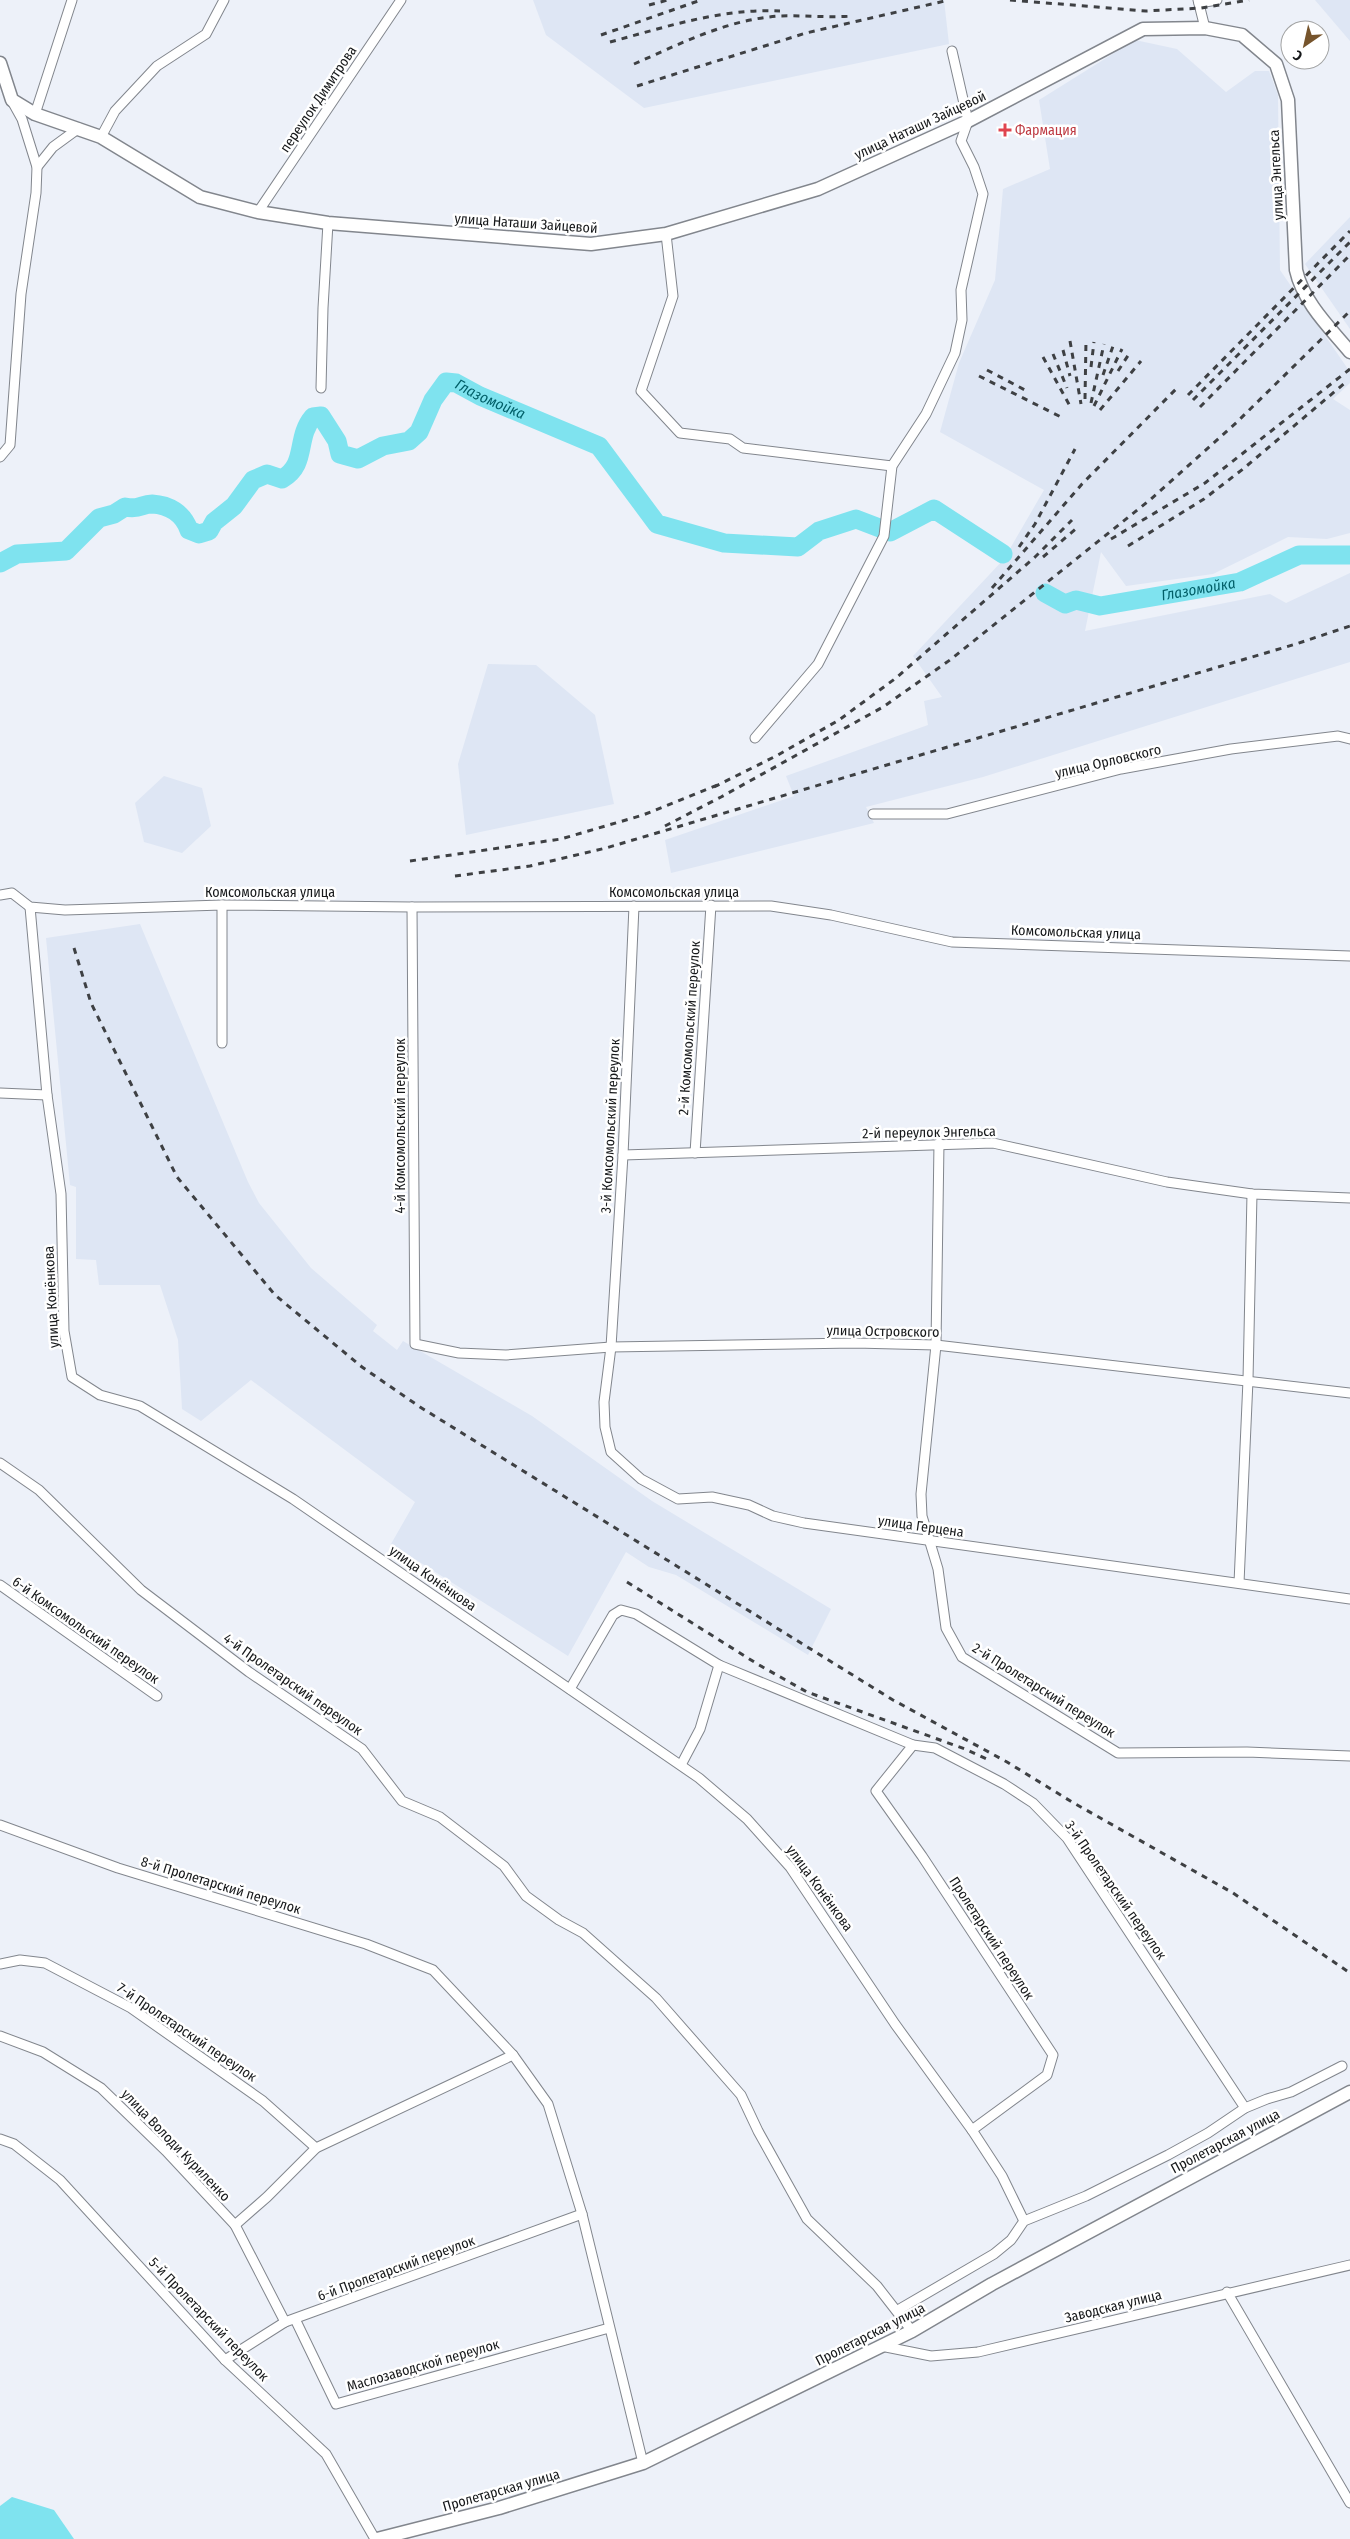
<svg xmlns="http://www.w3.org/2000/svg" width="1350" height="2539" viewBox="0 0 1350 2539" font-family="'Fira Sans Condensed',sans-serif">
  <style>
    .built { fill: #dee6f4 }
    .water { fill: #7fe3ef }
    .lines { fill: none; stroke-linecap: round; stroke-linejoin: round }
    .river { stroke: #7fe3ef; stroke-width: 19 }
    .street-casing { stroke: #82868d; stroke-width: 11 }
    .secondary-casing { stroke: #82868d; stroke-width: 15 }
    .street { stroke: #fff; stroke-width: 9 }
    .secondary { stroke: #fff; stroke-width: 12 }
    .rail { stroke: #3e4043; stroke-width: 3; stroke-dasharray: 6 6; stroke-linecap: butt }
    .health-dot { fill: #e0444e; stroke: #fff; stroke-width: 2 }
    .labels { text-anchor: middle; stroke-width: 5; stroke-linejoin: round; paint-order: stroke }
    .street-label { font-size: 14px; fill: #16181a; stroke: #fff }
    .health-label { font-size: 14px; fill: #be3a42; stroke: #fff; text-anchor: start }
    .water-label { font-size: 15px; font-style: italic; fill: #015f68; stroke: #fff }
  </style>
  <rect width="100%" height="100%" fill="#edf1f9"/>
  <!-- built -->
  <g class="built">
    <path d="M 533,0 L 944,0 L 949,44 L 644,108 L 546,35 Z"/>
    <path d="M 1315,0 L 1350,0 L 1350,41 Z"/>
    <path d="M 1135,40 L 1177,49 L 1226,92 L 1255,71 L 1269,71 L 1278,95 L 1280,270 L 1350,372 L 1350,383 L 1333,399 L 1350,410 L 1350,533 L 1327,539 L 1288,537 L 1213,574 L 1126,586 L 1101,552 L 1085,631 L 1270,594 L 1286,603 L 1350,573 L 1350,662 L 983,777 L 866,807 L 874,823 L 671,873 L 665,840 L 794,796 L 786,776 L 928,725 L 924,701 L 942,697 L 913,656 L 1004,559 L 1044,490 L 940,432 L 959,363 L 995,280 L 1003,189 L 1050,169 L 1039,100 Z"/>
    <path d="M 1350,217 L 1350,329 L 1305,264 Z"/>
    <path d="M 488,664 L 536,665 L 595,715 L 614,804 L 466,835 L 458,764 Z"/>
    <path d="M 164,776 L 202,788 L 211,826 L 182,853 L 144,842 L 135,803 Z"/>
    <path d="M 140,924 L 248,1182 L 259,1203 L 311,1268 L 377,1325 L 373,1331 L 397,1350 L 403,1341 L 532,1416 L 652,1501 L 831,1609 L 808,1655 L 676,1575 L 649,1567 L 626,1552 L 568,1656 L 391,1544 L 415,1502 L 251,1380 L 201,1421 L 182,1409 L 178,1340 L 160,1285 L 99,1285 L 96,1260 L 76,1259 L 76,1187 L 70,1185 L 46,938 Z"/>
  </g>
  <!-- water -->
  <path class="water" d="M 12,2497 L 54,2510 L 74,2539 L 0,2539 L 0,2506 Z"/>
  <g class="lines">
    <!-- river -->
    <g class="river">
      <path id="s1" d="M 0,563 L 17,554 L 66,551 L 99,518 L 114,514 L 125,507 C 141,510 141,504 152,504 C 169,505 183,513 189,530 L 199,534 L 209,531 L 214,522 L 234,506 L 253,480 L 267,474 L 282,479 C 308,464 295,438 313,417 L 321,416 L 337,441 L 340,454 L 358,459 L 383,446 L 409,441 L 419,432 L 433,400 L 446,382 L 456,383 L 480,396 L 599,446 L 657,524 L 724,543 L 798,547 L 819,531 L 856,519 L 890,532 L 934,509 L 1003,554"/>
      <path id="s2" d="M 1045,593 L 1065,604 L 1076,600 L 1100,606 L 1240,582 L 1299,555 L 1350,555"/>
    </g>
    <defs>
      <g id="street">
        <path d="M 1198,0 L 1205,28"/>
        <path d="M 1199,3 L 1217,0"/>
        <path d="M 35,114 L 72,0"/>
        <path d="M 101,137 L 115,111 L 157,66 L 206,34 L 224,0"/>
        <path d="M 37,167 L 53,147 L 79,128"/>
        <path d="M 258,212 L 401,0"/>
        <path d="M 666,234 L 673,296 L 641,391 L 680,433 L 730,439 L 743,448 L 892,466"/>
        <path d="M 321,388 L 323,308 L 328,223"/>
        <path d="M 0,457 L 10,445 L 21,294 L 36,193 L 37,167 L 22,119 L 12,101"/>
        <path d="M 755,738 L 818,664 L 884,536 L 892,466 L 926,414 L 955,353 L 962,320 L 961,290 L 983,194 L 974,167 L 961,141 L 968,121 L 952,51"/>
        <path d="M 873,814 L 947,814 L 1121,769 L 1231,749 L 1338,736 L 1350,739"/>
        <path d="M 0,895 L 12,893 L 30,907 L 65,910 L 222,905 L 412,907 L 771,906 L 831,915 L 952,942 L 1350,956"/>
        <path d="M 634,906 L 623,1155 L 611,1347 L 604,1402 L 605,1427 L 611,1452 L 641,1479 L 678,1499 L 712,1497 L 749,1505 L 773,1516 L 804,1523 L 1350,1599"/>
        <path d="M 30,907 L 47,1095 L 61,1194 L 64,1331 L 72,1377 L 100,1395 L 140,1406 L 293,1499 L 699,1778 L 747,1819 L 790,1867 L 895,2024 L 972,2130 L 1002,2176 L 1024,2221"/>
        <path d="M 412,907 L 415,1344 L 459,1353 L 506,1355 L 611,1347 L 855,1343 L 936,1345 L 1350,1393"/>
        <path d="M 222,1043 L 222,905"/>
        <path d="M 0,1093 L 47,1095"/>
        <path d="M 939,1143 L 936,1345 L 921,1494 L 922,1516 L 938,1569 L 946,1628 L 962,1657 L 1118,1753 L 1247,1752 L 1350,1756"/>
        <path d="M 695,1153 L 711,905"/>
        <path d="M 623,1155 L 993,1143 L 1167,1182 L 1252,1194 L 1350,1198"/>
        <path d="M 0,1463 L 39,1490 L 141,1590 L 249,1672 L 362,1749 L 402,1801 L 440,1817 L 504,1866 L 526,1896 L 559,1920 L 583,1933 L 656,1998 L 741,2095 L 758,2131 L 807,2219 L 877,2286 L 912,2331"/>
        <path d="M 1239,1583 L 1248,1380 L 1252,1194"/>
        <path d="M 0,1585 L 157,1696"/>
        <path d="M 719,1665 L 913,1745 L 935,1748 L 1004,1784 L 1033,1803 L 1067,1838 L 1245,2108"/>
        <path d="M 570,1689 L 613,1615 L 621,1610 L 636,1614 L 719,1665 L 700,1729 L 681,1765"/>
        <path d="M 913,1745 L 876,1791 L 922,1856 L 1053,2055 L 1047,2075 L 972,2130"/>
        <path d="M 0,1825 L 118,1868 L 366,1944 L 433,1970 L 513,2055 L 548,2104 L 582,2214 L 643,2463"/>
        <path d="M 0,1964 L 20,1960 L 45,1963 L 131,2008 L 263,2101 L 316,2148"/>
        <path d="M 0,2036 L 43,2052 L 101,2088 L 166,2151 L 235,2225 L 285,2322"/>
        <path d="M 0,2139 L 14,2144 L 60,2180 L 225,2360 L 326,2454 L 375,2539"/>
        <path d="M 235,2225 L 267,2197 L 316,2148 L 513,2055"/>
        <path d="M 1227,2292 L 1350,2503"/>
        <path d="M 898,2310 L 994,2254 L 1011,2240 L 1024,2221 L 1086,2196 L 1168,2155 L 1208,2133 L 1245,2108 L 1267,2099 L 1291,2092 L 1342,2066"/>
        <path d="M 295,2319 L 336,2404 L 609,2328"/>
        <path d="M 881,2346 L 931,2356 L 978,2352 L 1350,2265"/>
        <path d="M 225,2360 L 285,2322 L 582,2214"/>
      </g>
      <g id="secondary">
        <path d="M 0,63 L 12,100 L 35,114 L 101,137 L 200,197 L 258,212 L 328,223 L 591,244 L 666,234 L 818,189 L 968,121 L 1143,29 L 1205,28 L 1242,35 L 1276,64 L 1288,100 L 1296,270 C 1303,302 1330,328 1350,352"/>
        <path d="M 377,2539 L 499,2508 L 643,2463 L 912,2331 L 992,2284 L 1350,2092"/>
      </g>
    </defs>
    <!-- street casing -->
    <use href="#street" class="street-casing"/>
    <!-- secondary casing -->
    <use href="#secondary" class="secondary-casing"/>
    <!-- street -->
    <use href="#street" class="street"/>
    <!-- secondary -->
    <use href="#secondary" class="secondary"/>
    <!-- rail -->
    <g class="rail">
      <path d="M 1010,0 L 1146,11 L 1201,8 L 1249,0"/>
      <path d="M 649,5 L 668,0"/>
      <path d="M 601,35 L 701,0"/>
      <path d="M 610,42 C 666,27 722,8 780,11"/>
      <path d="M 634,64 C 680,44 728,19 780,16 C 804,15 829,18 853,16"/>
      <path d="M 637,86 L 806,33 L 949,0"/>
      <path d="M 1070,341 L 1081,404"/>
      <path d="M 1063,350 L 1070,376"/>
      <path d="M 1053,354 L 1067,388"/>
      <path d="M 1043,357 L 1071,408"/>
      <path d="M 1091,367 L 1094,342"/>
      <path d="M 987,370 L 1025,390"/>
      <path d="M 1118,371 L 1129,354"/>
      <path d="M 1103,375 L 1113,346"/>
      <path d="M 979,376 L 1063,418"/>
      <path d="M 1188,395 L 1350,231"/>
      <path d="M 1085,399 L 1086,340"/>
      <path d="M 1193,400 L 1350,242"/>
      <path d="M 1091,403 L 1104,344"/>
      <path d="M 1094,406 L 1122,349"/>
      <path d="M 1200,407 L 1350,255"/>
      <path d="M 1100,410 L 1141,361"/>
      <path d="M 1111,539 L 1205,483 L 1350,369"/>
      <path d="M 1128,546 L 1204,499 L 1243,469 L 1346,382"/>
      <path d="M 1019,547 L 1035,524 L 1075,449"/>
      <path d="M 1043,557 L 1078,527"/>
      <path d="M 992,588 L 1082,484 L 1179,386"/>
      <path d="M 714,787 L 778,755 L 839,720 L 896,678 L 1035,557 L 1072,520"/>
      <path d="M 665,826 L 721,797 L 883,707 L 950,660 L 1151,499 L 1237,422 L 1350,311"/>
      <path d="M 410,861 L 561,839 L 643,815 L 720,784"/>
      <path d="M 455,876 L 530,866 L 606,848 L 1296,644 L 1350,626"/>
      <path d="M 74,948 L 91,1003 L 177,1177 L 275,1295 L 362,1367 L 420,1407 L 893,1700 L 1007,1762 L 1072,1802 L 1233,1893 L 1350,1973"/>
      <path d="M 627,1582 L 759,1665 L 807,1692 L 965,1749 L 991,1761"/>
    </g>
  </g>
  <!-- markers -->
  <path class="health-dot" d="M1002.5 122.5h5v5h5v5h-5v5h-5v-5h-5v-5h5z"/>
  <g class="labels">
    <!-- street labels -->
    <g class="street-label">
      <text transform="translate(318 99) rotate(-56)" y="5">переулок Димитрова</text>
      <text transform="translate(920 125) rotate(-25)" y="5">улица Наташи Зайцевой</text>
      <text transform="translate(1276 175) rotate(-93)" y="5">улица Энгельса</text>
      <text transform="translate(526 223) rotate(4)" y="5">улица Наташи Зайцевой</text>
      <text transform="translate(1108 761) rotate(-13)" y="5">улица Орловского</text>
      <text x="270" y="897">Комсомольская улица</text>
      <text x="674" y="897">Комсомольская улица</text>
      <text transform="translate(1076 932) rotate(2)" y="5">Комсомольская улица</text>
      <text transform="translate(689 1028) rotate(-86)" y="5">2-й Комсомольский переулок</text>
      <text transform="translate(400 1126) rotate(-90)" y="5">4-й Комсомольский переулок</text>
      <text transform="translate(610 1126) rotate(-87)" y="5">3-й Комсомольский переулок</text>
      <text transform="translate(929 1132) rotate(-1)" y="5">2-й переулок Энгельса</text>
      <text transform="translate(51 1297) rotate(-93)" y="5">улица Конёнкова</text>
      <text transform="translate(883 1331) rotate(1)" y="5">улица Островского</text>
      <text transform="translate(921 1526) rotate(8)" y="5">улица Герцена</text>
      <text transform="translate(433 1578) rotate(35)" y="5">улица Конёнкова</text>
      <text transform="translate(86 1630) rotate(35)" y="5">6-й Комсомольский переулок</text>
      <text transform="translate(293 1684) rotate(35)" y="5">4-й Пролетарский переулок</text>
      <text transform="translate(1044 1690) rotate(32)" y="5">2-й Пролетарский переулок</text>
      <text transform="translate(221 1885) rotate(17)" y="5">8-й Пролетарский переулок</text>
      <text transform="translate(820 1888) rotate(54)" y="5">улица Конёнкова</text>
      <text transform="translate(1116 1890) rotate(55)" y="5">3-й Пролетарский переулок</text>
      <text transform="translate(992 1938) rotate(57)" y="5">Пролетарский переулок</text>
      <text transform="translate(187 2032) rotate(34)" y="5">7-й Пролетарский переулок</text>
      <text transform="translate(1225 2141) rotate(-28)" y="5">Пролетарская улица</text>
      <text transform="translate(176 2145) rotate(46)" y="5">улица Володи Куриленко</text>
      <text transform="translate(396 2268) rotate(-20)" y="5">6-й Пролетарский переулок</text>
      <text transform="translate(1113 2306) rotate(-14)" y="5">Заводская улица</text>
      <text transform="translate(209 2319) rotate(46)" y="5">5-й Пролетарский переулок</text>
      <text transform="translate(870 2334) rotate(-27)" y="5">Пролетарская улица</text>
      <text transform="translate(423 2365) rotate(-16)" y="5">Маслозаводской переулок</text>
      <text transform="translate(501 2490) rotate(-16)" y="5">Пролетарская улица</text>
    </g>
    <!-- health labels -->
    <g class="health-label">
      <text x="1015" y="135">Фармация</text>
    </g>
    <!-- water labels -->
    <g class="water-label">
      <text dy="5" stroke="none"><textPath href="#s1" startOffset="654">Глазомойка</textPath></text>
      <text dy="5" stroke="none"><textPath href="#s2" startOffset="159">Глазомойка</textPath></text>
    </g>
  </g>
  <!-- north arrow -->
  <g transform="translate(1305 45) rotate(214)"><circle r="24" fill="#ffffff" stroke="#a2a3a3"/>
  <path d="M0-4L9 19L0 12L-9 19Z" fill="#76542c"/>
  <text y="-8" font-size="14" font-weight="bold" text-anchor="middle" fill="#16181a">С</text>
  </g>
</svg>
